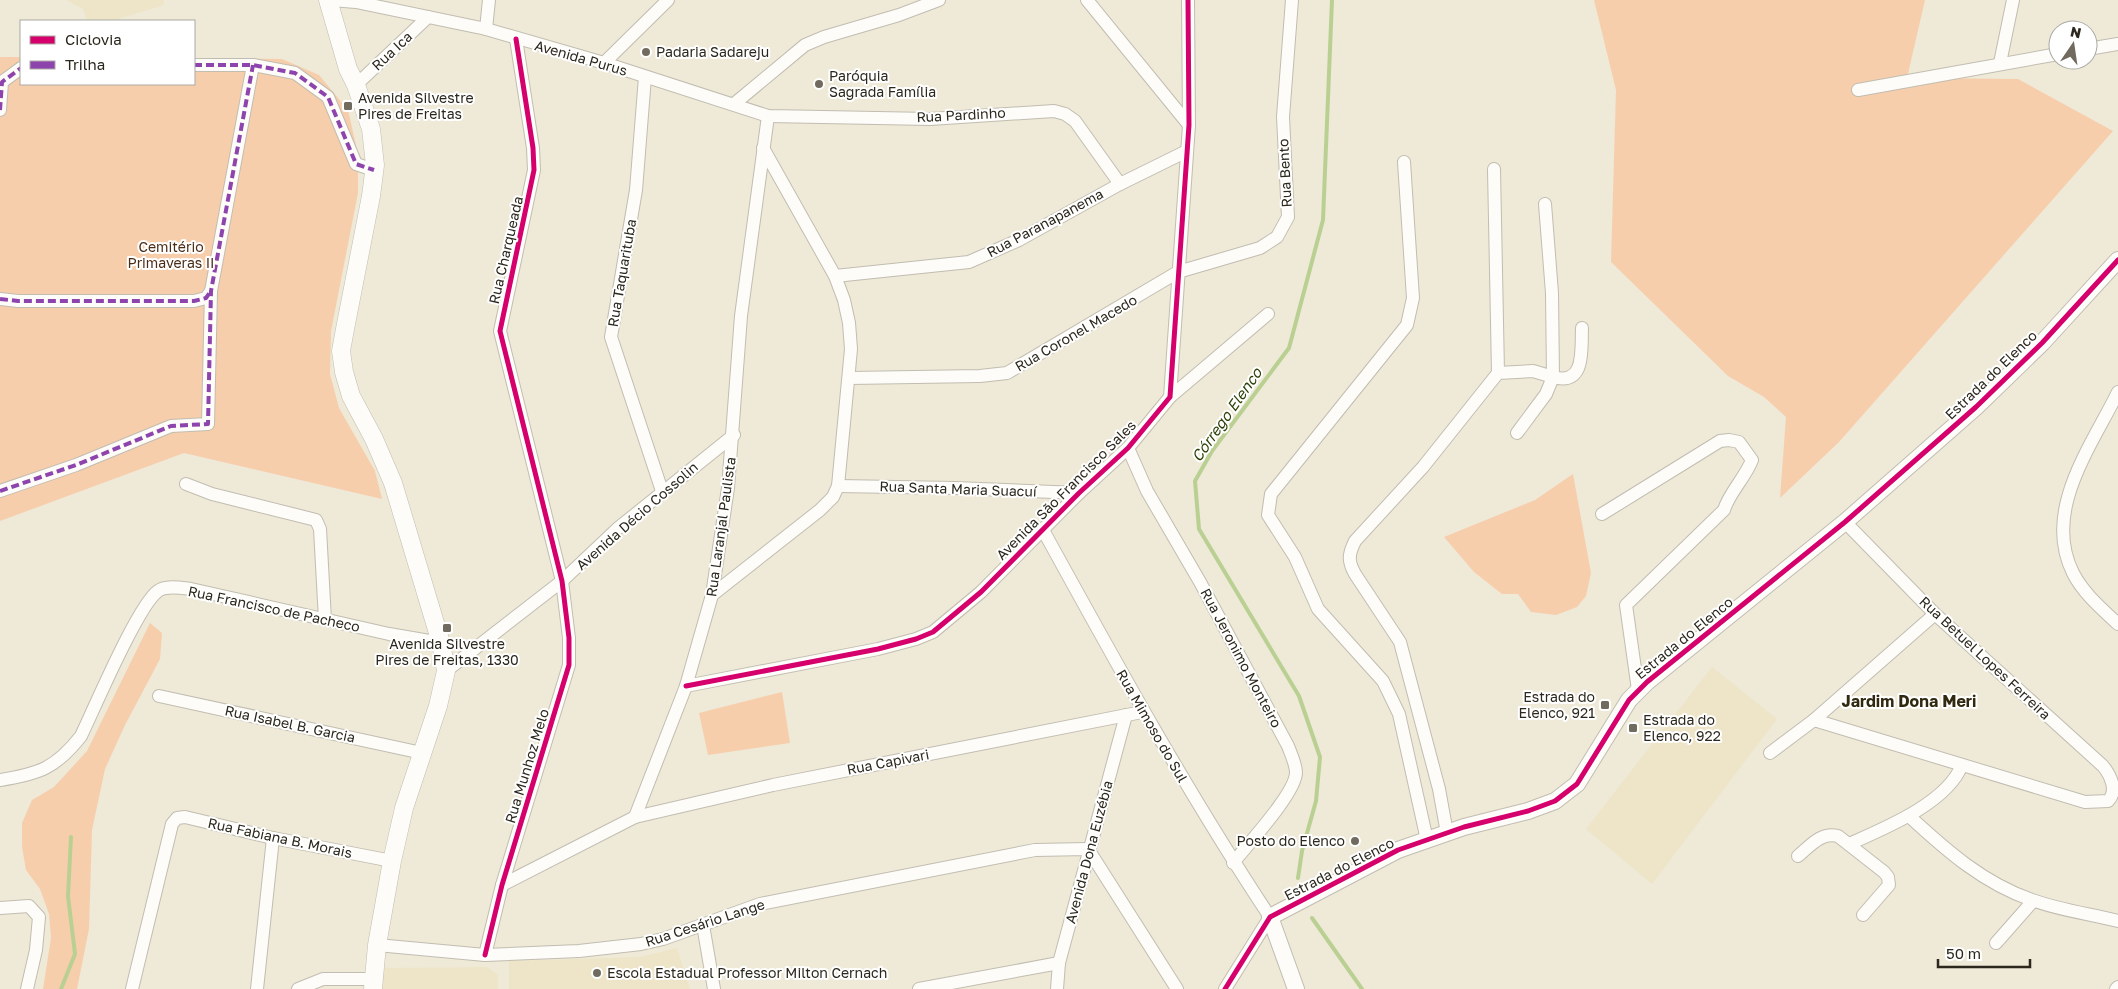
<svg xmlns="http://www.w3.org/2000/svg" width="2118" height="989" viewBox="0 0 2118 989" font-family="'Golos Text',sans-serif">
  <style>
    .built { fill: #eee5c8 }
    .green { fill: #f7ceac }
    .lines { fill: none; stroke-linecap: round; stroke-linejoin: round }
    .stream { stroke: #bad093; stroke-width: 4 }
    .minor-casing { stroke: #c1bdb0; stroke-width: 14 }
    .tertiary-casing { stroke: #c1bdb0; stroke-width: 18 }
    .secondary-casing { stroke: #c1bdb0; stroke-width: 19 }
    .minor { stroke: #fdfcf9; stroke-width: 12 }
    .tertiary { stroke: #fdfcf9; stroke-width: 16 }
    .secondary { stroke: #fdfcf9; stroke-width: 18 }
    .quiet { stroke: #8e44ad; stroke-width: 4; stroke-dasharray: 8 4; stroke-linecap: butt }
    .cycleway-casing { stroke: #fff; stroke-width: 8 }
    .cycleway { stroke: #d6006c; stroke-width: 5 }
    .poi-dot { fill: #706b5e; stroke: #fff; stroke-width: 2 }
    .labels { text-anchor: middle; stroke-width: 4; stroke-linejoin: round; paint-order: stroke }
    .street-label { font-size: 14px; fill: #2b271c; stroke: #fff }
    .poi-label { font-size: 14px; fill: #2b271c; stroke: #fff; text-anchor: start }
    .park-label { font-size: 14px; fill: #4b2c16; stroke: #fff }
    .water-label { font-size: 15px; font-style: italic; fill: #2c4105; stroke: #fff }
    .quarter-label { font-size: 16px; font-weight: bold; fill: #31290f; stroke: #fff }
  </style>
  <rect width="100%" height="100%" fill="#efe9d8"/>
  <!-- built -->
  <g class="built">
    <path d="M 66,0 L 164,0 L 164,5 L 112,21 L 87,21 L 83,9 Z"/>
    <path d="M 1712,667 L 1777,719 L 1652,884 L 1586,829 Z"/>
    <path d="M 677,948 L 690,989 L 509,989 L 509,961 L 640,957 Z"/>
    <path d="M 487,967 L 498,975 L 498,989 L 378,989 L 377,968 Z"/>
  </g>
  <!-- green -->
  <g class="green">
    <path d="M 1594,0 L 1925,0 L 1907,78 L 2018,79 L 2113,131 L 1839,442 L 1780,498 L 1786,417 L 1764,397 L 1728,376 L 1611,262 L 1616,90 Z"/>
    <path d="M 0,57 L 21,57 L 21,84 L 194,84 L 194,58 L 282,59 L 319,75 L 348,110 L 358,154 L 358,193 L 331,331 L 330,374 L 339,408 L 375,471 L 382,499 L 184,453 L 0,521 Z"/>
    <path d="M 1573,474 L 1591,573 L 1586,596 L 1577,607 L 1556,615 L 1531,612 L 1518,594 L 1502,594 L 1474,572 L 1444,537 L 1535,500 Z"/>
    <path d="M 150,623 L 162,633 L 160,659 L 125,725 L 105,769 L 92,830 L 89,929 L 77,989 L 43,989 L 51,938 L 49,914 L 40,889 L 26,870 L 22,847 L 22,823 L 32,800 L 54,787 L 87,751 Z"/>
    <path d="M 782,692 L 790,743 L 708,755 L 699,713 Z"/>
  </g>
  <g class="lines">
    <!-- stream -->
    <g class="stream">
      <path d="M 1298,878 L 1302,851 L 1316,801 L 1320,757 L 1299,696 L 1199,529 L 1195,481 L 1212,451 L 1289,348 L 1323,220 L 1332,0"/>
      <path d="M 1312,918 L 1362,989"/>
      <path d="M 61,989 L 75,954 L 68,896 L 71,837"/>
    </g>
    <defs>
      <g id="minor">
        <path d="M 332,0 L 356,2 L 486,29 L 604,63 L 768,116 L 930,119 L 1054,111 L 1065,114 L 1075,121 L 1120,184"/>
        <path d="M 1087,0 L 1189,125"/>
        <path d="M 486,29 L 489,0"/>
        <path d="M 2088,49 L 2118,44"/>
        <path d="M 604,63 L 668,0"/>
        <path d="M 2000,63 L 2013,0"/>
        <path d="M 194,65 L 253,65 L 295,73 L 328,97 L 356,164 L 374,170"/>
        <path d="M 645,77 L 636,190 L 611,337 L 662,491"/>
        <path d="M 356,85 L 428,17"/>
        <path d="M 1858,90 L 2058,54"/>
        <path d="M 734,104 L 805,45 L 824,37 L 899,15 L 939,0"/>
        <path d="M 0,110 L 2,82 L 21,68"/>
        <path d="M 1404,162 L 1413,298 L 1407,325 L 1271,494 L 1268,515 L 1295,557 L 1318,609 L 1383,681 L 1399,714 L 1427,840"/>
        <path d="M 1494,169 L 1498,373"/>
        <path d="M 835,276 L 969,262 L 1019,240 L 1120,184 L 1187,151"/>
        <path d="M 0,299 L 18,301 L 194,301 L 206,298 L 211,291"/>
        <path d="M 849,378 L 980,376 L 1007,373 L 1178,272 L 1260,248 L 1277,237 L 1288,217 L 1283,117 L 1292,0"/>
        <path d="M 2118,392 C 2091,447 2042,511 2073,573 C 2083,593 2102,609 2118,624"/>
        <path d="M 1170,397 L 1268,314"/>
        <path d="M 1517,433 L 1546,394 L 1553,377 C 1586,386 1581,350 1582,328"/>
        <path d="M 1128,448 L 1147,491 L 1200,582 L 1288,746 C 1291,754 1296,764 1296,773 C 1295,794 1247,845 1233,863"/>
        <path d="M 186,484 L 212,494 L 316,520 L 320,529 L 325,620"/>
        <path d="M 838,486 L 955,488 L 1079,493"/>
        <path d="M 0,491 L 76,465 L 171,426 L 208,424 L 211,291 L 253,65"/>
        <path d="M 1602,514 L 1720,441 L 1729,440 L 1739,442 L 1752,460 C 1745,478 1729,493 1724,510 L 1626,605 L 1638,690"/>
        <path d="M 1043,530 C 1115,661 1187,792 1270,917 L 1225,989"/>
        <path d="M 712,595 L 820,510 L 833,497 L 838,486 L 851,349 L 849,323 L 844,300 L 835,276 L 763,148"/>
        <path d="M 446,671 L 562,581 L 617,529 L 734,435"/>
        <path d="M 686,686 L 878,649 L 916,639 L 933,632 L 981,592 L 1079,493 L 1128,448 L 1170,397 L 1189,125 L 1188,0"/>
        <path d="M 159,696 L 422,753"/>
        <path d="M 1814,720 L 2085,802 L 2108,801 C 2118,791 2111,776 2103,766 L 1935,614 L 1845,522"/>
        <path d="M 1770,753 L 1814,720 L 1935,614"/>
        <path d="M 0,780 C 39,774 56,768 81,736 C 94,709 138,605 158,591 C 166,585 182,588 191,589 L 389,634 L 441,643"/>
        <path d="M 1909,816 C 1947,851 1983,883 2032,900 C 2060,910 2090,914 2118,921"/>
        <path d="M 635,817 L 686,686 L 712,595 L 728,488 L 741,316 L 768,116"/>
        <path d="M 1447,833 L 1439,789 L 1400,642 L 1355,574 C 1348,561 1348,555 1355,541 L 1423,467 L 1498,373 L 1533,371 L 1553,377 L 1552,293 L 1545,204"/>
        <path d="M 1849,844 C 1885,828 1947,803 1962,765"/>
        <path d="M 1798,856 C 1811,845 1821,832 1838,836 L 1884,872 L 1888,877 L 1889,885 L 1863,915"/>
        <path d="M 502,885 L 635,817 L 773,785 L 1142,712"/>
        <path d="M 0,908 L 29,906 L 39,917 L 36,950 L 27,989"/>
        <path d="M 703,925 L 714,989"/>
        <path d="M 1996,943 L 2033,901"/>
        <path d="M 377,945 L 485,955 L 579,951 L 641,944 L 663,939 L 760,904 L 1035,850 L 1088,849 L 1177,989"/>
        <path d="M 485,955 L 502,885 L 569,665 L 569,638 L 562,581 L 500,331 L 534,170 L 533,148 L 516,39"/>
        <path d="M 132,989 L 172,824 L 177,818 L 185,817 L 273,838 L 392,861"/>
        <path d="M 257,989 L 273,838"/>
        <path d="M 298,989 L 323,979 L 373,979"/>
        <path d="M 919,989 L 1059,963"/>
        <path d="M 1057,989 L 1059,963 L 1126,715"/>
        <path d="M 2116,989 L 2118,987"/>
      </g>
      <path id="tertiary" d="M 1296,989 L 1270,917 L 1398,850 L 1464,827 L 1528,811 L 1555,801 L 1577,784 L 1629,700 L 1647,682 L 1845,522 L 1976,407 L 2042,343 L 2118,260"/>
      <path id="secondary" d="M 328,0 L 348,69 L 356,85 L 371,129 L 375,165 L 371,196 L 345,329 L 341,351 L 344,372 L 351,396 L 374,439 L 393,483 L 441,643 L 446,671 L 438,706 L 404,808 L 392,861 L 377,945 L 373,989"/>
    </defs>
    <!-- minor casing -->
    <use href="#minor" class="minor-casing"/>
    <!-- tertiary casing -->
    <use href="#tertiary" class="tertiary-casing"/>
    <!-- secondary casing -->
    <use href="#secondary" class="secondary-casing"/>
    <!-- minor -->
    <use href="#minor" class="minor"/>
    <!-- tertiary -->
    <use href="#tertiary" class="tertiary"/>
    <!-- secondary -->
    <use href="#secondary" class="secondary"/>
    <!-- quiet -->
    <g class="quiet">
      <path d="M 194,65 L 253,65 L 295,73 L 328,97 L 356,164 L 374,170"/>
      <path d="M 0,110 L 2,82 L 21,68"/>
      <path d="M 0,299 L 18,301 L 194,301 L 206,298 L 211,291"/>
      <path d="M 0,491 L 76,465 L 171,426 L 208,424 L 211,291 L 253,65"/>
    </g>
    <defs>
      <g id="cycleway">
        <path d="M 686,686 L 878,649 L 916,639 L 933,632 L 981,592 L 1079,493 L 1128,448 L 1170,397 L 1189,125 L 1188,0"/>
        <path d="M 485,955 L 502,885 L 569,665 L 569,638 L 562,581 L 500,331 L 534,170 L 533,148 L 516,39"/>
        <path d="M 1225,989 L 1270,917 L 1398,850 L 1464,827 L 1528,811 L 1555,801 L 1577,784 L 1629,700 L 1647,682 L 1845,522 L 1976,407 L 2042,343 L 2118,260"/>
      </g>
    </defs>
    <!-- cycleway casing -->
    <use href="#cycleway" class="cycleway-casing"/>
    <!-- cycleway -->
    <use href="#cycleway" class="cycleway"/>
  </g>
  <!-- markers -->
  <g class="poi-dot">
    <circle cx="646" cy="52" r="5"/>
    <circle cx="819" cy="84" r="5"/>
    <rect x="343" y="101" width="10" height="10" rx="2.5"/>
    <rect x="442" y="623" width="10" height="10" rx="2.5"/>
    <rect x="1600" y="700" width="10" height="10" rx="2.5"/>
    <rect x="1628" y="723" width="10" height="10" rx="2.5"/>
    <circle cx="1355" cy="841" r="5"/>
    <circle cx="597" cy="973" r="5"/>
  </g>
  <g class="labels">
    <!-- street labels -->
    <g class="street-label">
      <text transform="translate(392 51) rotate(-43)" y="5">Rua Ica</text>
      <text transform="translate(581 58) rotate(16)" y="5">Avenida Purus</text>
      <text transform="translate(961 115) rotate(-3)" y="5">Rua Pardinho</text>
      <text transform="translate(1285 173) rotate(-93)" y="5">Rua Bento</text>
      <text transform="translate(1045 223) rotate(-28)" y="5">Rua Paranapanema</text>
      <text transform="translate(506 250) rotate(-77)" y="5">Rua Charqueada</text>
      <text transform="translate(622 273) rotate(-80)" y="5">Rua Taquarituba</text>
      <text transform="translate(1076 333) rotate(-30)" y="5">Rua Coronel Macedo</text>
      <text transform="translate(1991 375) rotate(-44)" y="5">Estrada do Elenco</text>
      <text transform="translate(958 489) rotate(2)" y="5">Rua Santa Maria Suacuí</text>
      <text transform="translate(1066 490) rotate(-45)" y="5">Avenida São Francisco Sales</text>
      <text transform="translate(637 516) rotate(-41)" y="5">Avenida Décio Cossolin</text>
      <text transform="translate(721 527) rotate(-82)" y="5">Rua Laranjal Paulista</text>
      <text transform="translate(274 609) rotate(12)" y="5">Rua Francisco de Pacheco</text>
      <text transform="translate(1684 638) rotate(-39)" y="5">Estrada do Elenco</text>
      <text transform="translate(1241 658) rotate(62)" y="5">Rua Jeronimo Monteiro</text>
      <text transform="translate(1985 658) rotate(43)" y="5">Rua Betuel Lopes Ferreira</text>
      <text transform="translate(290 724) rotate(12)" y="5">Rua Isabel B. Garcia</text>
      <text transform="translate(1152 726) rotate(60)" y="5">Rua Mimoso do Sul</text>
      <text transform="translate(888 762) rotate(-11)" y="5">Rua Capivari</text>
      <text transform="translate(527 766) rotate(-73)" y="5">Rua Munhoz Melo</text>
      <text transform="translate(280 838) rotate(12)" y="5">Rua Fabiana B. Morais</text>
      <text transform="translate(1089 852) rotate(-75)" y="5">Avenida Dona Euzébia</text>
      <text transform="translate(1339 869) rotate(-27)" y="5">Estrada do Elenco</text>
      <text transform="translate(705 923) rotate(-18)" y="5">Rua Cesário Lange</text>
    </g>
    <!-- poi labels -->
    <g class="poi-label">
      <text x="656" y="57">Padaria Sadareju</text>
      <text x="829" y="81">Paróquia<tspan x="829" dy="16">Sagrada Família</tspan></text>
      <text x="358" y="103">Avenida Silvestre<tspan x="358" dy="16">Pires de Freitas</tspan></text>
      <text x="447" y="649" text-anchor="middle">Avenida Silvestre<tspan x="447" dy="16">Pires de Freitas, 1330</tspan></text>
      <text x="1595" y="702" text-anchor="end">Estrada do<tspan x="1595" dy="16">Elenco, 921</tspan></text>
      <text x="1643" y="725">Estrada do<tspan x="1643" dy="16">Elenco, 922</tspan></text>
      <text x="1345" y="846" text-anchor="end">Posto do Elenco</text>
      <text x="607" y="978">Escola Estadual Professor Milton Cernach</text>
    </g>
    <!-- park labels -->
    <g class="park-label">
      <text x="171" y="252">Cemitério<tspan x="171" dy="16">Primaveras II</tspan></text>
    </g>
    <!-- water labels -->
    <g class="water-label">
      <text transform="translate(1227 415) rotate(-55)" y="5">Córrego Elenco</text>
    </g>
    <!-- quarter labels -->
    <g class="quarter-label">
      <text x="1909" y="707">Jardim Dona Meri</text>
    </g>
  </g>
  <!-- legend -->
  <rect x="20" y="20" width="175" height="65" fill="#ffffff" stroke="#aaa9a4"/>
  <rect x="30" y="36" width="25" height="8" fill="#d6006c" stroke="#aaa9a4"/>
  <text x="65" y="45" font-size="15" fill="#2b271c">Ciclovia</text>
  <rect x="30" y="61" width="25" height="8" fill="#8e44ad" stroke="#aaa9a4"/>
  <text x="65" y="70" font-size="15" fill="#2b271c">Trilha</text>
  <!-- north arrow -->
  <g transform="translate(2073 45) rotate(13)"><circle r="24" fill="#ffffff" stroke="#aaa9a4"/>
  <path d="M0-4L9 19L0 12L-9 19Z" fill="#706b5e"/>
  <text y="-8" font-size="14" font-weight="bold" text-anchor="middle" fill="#2b271c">N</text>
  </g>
  <!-- scale -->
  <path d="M1938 959v8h92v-8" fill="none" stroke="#2b271c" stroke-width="2.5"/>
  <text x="1946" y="959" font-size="15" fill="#2b271c" stroke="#ffffff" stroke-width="4" paint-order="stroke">50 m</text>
</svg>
